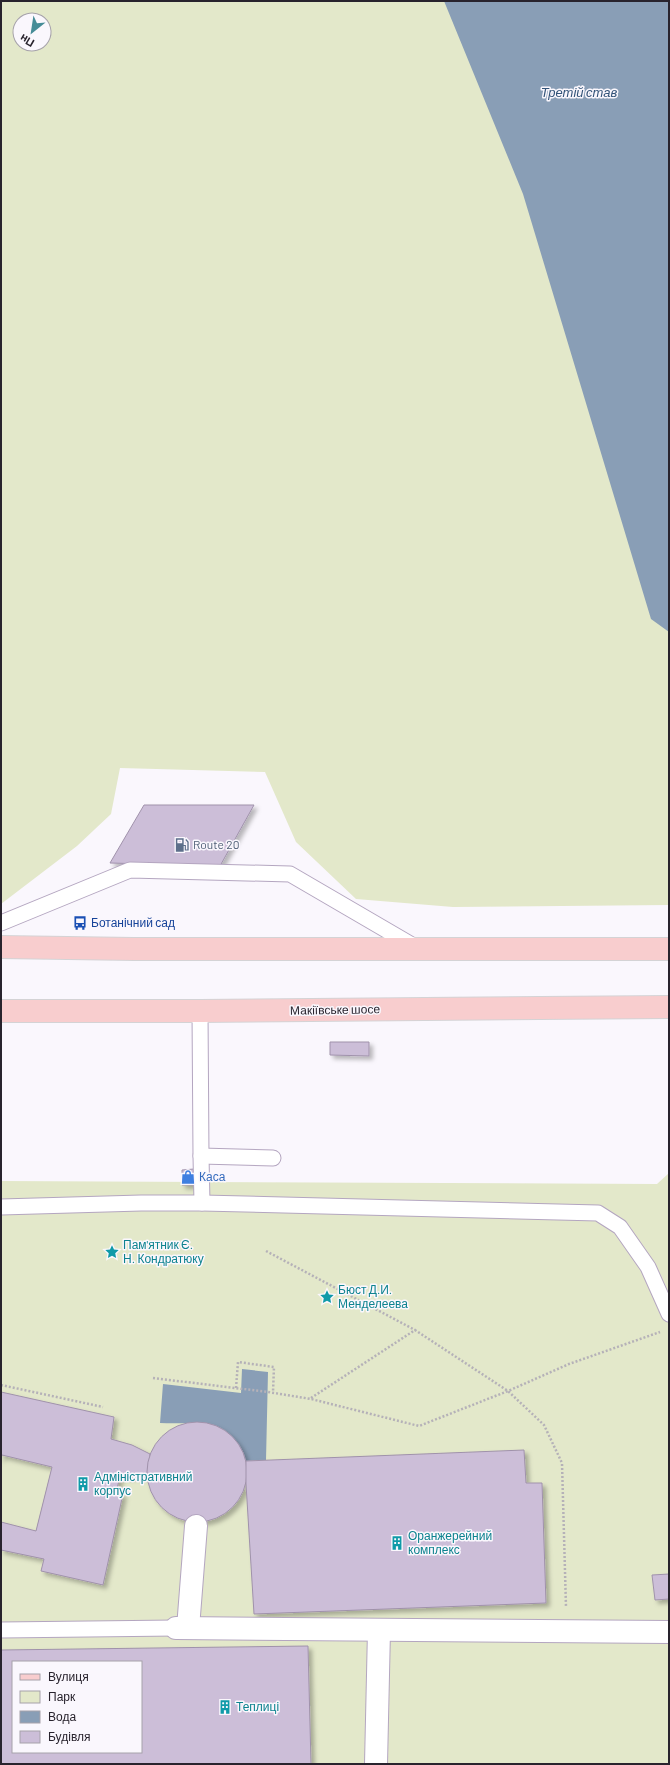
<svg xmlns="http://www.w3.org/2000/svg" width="670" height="1765" viewBox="0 0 670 1765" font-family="Barlow,sans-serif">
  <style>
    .green { fill: #e3e8ca; fill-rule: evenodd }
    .water { fill: #899eb6 }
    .building { fill: #ccbed8; stroke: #a092ab; fill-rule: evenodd; filter: url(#shadow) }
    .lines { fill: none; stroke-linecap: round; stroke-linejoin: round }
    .service-casing { stroke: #b4a6c0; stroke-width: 17 }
    .pedestrian-casing { stroke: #b4a6c0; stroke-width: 24 }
    .primary-casing { stroke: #d4d3d5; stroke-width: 24 }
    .path { stroke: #b5b1b8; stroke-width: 2.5; stroke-dasharray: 2 2; stroke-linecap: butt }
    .service { stroke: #fff; stroke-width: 15 }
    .pedestrian { stroke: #fff; stroke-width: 22 }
    .primary { stroke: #f8cdce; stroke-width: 22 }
    .labels { text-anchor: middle; stroke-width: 3; stroke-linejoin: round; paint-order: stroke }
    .service-label { font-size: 12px; fill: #4e5e75; stroke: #faf7fd; text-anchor: start }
    .transit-label { font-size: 12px; fill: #164399; stroke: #faf7fd; text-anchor: start }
    .street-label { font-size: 12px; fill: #28232d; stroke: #faf7fd }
    .shop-label { font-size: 12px; fill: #366cbe; stroke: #faf7fd; text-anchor: start }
    .culture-label { font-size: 12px; fill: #0d838f; stroke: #faf7fd; text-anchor: start }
    .water-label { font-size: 13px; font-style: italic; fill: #325378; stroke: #faf7fd }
  </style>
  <defs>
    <filter id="shadow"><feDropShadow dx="3.5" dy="3.5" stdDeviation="2" flood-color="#0004"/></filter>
  </defs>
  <rect width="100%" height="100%" fill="#faf7fd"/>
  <!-- green -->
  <g class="green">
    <path d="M 1,1 L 669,1 L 669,905 L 453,907 L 356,899 L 296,842 L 265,772 L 120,768 L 111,814 L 77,846 L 1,904 ZM 20,20 L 44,20 L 44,44 L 20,44 Z"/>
    <path d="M 669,1173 L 669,1764 L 1,1764 L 1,1181 L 657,1184 ZM 13,1662 L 141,1662 L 141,1752 L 13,1752 Z"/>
  </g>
  <!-- water -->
  <g class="water">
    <path d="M 444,1 L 669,1 L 669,632 L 651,619 L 523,194 Z"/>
    <path d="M 242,1369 L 268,1372 L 266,1460 L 246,1461 C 227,1414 202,1425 160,1423 L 163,1384 L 241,1393 Z"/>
  </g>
  <!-- building -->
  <g class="building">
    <path d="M 144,805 L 254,805 L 220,866 L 110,863 Z"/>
    <path d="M 330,1042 L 369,1042 L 369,1056 L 330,1055 Z"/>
    <path d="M 194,1169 L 194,1185 L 182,1185 L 182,1170 Z"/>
    <path d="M 1,1392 L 114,1417 L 111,1439 L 132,1445 L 150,1454 L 147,1476 L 120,1476 L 116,1493 L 123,1494 L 103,1585 L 41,1571 L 44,1559 L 1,1550 L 1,1522 L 36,1531 L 52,1467 L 2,1455 L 1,1459 Z"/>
    <circle cx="197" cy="1472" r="50"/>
    <path d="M 524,1450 L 526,1483 L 542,1483 L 546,1603 L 254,1614 L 246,1484 L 246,1461 Z"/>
    <path d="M 669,1574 L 669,1599 L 655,1600 L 652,1575 Z"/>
    <path d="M 308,1646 L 311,1764 L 1,1764 L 1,1650 ZM 13,1662 L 141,1662 L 141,1752 L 13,1752 Z"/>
  </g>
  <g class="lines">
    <defs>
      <g id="service">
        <path d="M 1,923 L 130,870 L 290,874 L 417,948"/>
        <path d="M 200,1011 L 201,1156 L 273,1158"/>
        <path d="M 202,1203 L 598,1213 L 620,1227 L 648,1267 L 669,1314"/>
        <path d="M 1,1207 L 141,1203 L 202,1203 L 201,1156"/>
        <path d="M 1,1630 L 176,1628"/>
      </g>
      <g id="pedestrian">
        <path d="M 176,1628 L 669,1632"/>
        <path d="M 188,1628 L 196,1526"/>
        <path d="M 376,1764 L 379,1630"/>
      </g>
      <g id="primary">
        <path d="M 1,947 L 134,949 L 669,949"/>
        <path d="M 1,1011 L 200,1011 L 669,1007"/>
      </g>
    </defs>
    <!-- service casing -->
    <use href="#service" class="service-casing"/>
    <!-- pedestrian casing -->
    <use href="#pedestrian" class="pedestrian-casing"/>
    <!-- primary casing -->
    <use href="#primary" class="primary-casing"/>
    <!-- path -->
    <g class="path">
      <path d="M 266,1251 L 415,1330"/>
      <path d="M 153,1378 L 268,1392 L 311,1399 L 419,1426 L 508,1391 L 569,1364 L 660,1332"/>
      <path d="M 1,1385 L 103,1407"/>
      <path d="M 236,1388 L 238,1362 L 274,1367 L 273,1392"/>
      <path d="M 311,1398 L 415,1330 L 508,1391 L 544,1425 L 562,1463 L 566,1607"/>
    </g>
    <!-- service -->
    <use href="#service" class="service"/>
    <!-- pedestrian -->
    <use href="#pedestrian" class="pedestrian"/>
    <!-- primary -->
    <use href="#primary" class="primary"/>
  </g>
  <!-- icons -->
  <defs>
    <symbol id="fuel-bare" viewBox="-9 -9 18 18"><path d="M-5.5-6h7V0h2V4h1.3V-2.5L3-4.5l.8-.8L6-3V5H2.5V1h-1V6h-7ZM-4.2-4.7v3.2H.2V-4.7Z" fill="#5c6f8a" stroke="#faf7fd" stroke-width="2.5" paint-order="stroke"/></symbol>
    <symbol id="bus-bare" viewBox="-9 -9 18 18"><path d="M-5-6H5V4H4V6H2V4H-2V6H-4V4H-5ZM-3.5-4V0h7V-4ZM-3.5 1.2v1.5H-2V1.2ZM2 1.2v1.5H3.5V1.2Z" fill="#1a4fb4" stroke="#faf7fd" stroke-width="2.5" paint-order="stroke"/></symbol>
    <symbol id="shop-bare" viewBox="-9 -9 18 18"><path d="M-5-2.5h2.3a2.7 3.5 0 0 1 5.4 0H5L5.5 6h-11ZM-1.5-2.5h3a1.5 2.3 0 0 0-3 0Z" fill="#3f7fe0" stroke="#faf7fd" stroke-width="2.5" paint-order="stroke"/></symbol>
    <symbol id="sight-bare" viewBox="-9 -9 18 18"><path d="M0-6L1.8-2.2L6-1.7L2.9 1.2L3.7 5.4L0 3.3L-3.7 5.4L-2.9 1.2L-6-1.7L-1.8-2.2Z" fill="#0f9aa8" stroke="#faf7fd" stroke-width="2.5" paint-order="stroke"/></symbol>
    <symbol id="building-bare" viewBox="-9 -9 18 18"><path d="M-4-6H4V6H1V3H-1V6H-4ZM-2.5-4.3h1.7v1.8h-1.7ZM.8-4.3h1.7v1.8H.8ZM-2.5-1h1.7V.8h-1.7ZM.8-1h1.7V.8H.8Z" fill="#0f9aa8" stroke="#faf7fd" stroke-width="2.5" paint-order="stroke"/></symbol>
  </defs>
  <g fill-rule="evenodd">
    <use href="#fuel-bare" x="172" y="835" width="20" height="20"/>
    <use href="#bus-bare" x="70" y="913" width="20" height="20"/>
    <use href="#shop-bare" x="178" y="1167" width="20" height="20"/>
    <use href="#sight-bare" x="102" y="1242" width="20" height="20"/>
    <use href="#sight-bare" x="317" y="1287" width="20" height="20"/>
    <use href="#building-bare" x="73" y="1474" width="20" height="20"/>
    <use href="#building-bare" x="387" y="1533" width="20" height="20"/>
    <use href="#building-bare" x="215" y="1697" width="20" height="20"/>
  </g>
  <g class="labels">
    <!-- service labels -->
    <g class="service-label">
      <text x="193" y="849">Route 20</text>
    </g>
    <!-- transit labels -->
    <g class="transit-label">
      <text x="91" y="927">Ботанічний сад</text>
    </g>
    <!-- street labels -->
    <g class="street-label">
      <text transform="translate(335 1010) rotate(-1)" y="4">Макіївське шосе</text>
    </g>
    <!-- shop labels -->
    <g class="shop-label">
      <text x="199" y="1181">Каса</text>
    </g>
    <!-- culture labels -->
    <g class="culture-label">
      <text x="123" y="1249">Пам'ятник Є.<tspan x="123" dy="14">Н. Кондратюку</tspan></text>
      <text x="338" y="1294">Бюст Д.И.<tspan x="338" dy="14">Менделеева</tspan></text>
      <text x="94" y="1481">Адміністративний<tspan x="94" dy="14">корпус</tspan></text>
      <text x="408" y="1540">Оранжерейний<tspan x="408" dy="14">комплекс</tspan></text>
      <text x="236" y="1711">Теплиці</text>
    </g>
    <!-- water labels -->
    <g class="water-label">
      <text x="579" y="97">Третій став</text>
    </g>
  </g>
  <!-- border -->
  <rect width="670" height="1765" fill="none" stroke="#28232d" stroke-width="4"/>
  <!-- legend -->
  <rect x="12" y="1661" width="130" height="92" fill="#faf7fd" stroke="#a6a2aa"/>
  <rect x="20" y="1674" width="20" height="6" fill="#f8cdce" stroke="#a6a2aa"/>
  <text x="48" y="1681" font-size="12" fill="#28232d">Вулиця</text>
  <rect x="20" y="1691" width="20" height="12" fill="#e3e8ca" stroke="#a6a2aa"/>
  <text x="48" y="1701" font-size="12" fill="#28232d">Парк</text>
  <rect x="20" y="1711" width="20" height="12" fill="#899eb6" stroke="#a6a2aa"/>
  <text x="48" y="1721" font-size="12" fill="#28232d">Вода</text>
  <rect x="20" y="1731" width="20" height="12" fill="#ccbed8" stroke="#a6a2aa"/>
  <text x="48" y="1741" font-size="12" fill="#28232d">Будівля</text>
  <!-- north arrow -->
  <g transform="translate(32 32) rotate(210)"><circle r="19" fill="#faf7fd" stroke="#a6a2aa"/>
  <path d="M0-3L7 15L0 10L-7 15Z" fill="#468c97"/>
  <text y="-6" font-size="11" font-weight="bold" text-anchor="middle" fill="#28232d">Пн</text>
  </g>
</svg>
